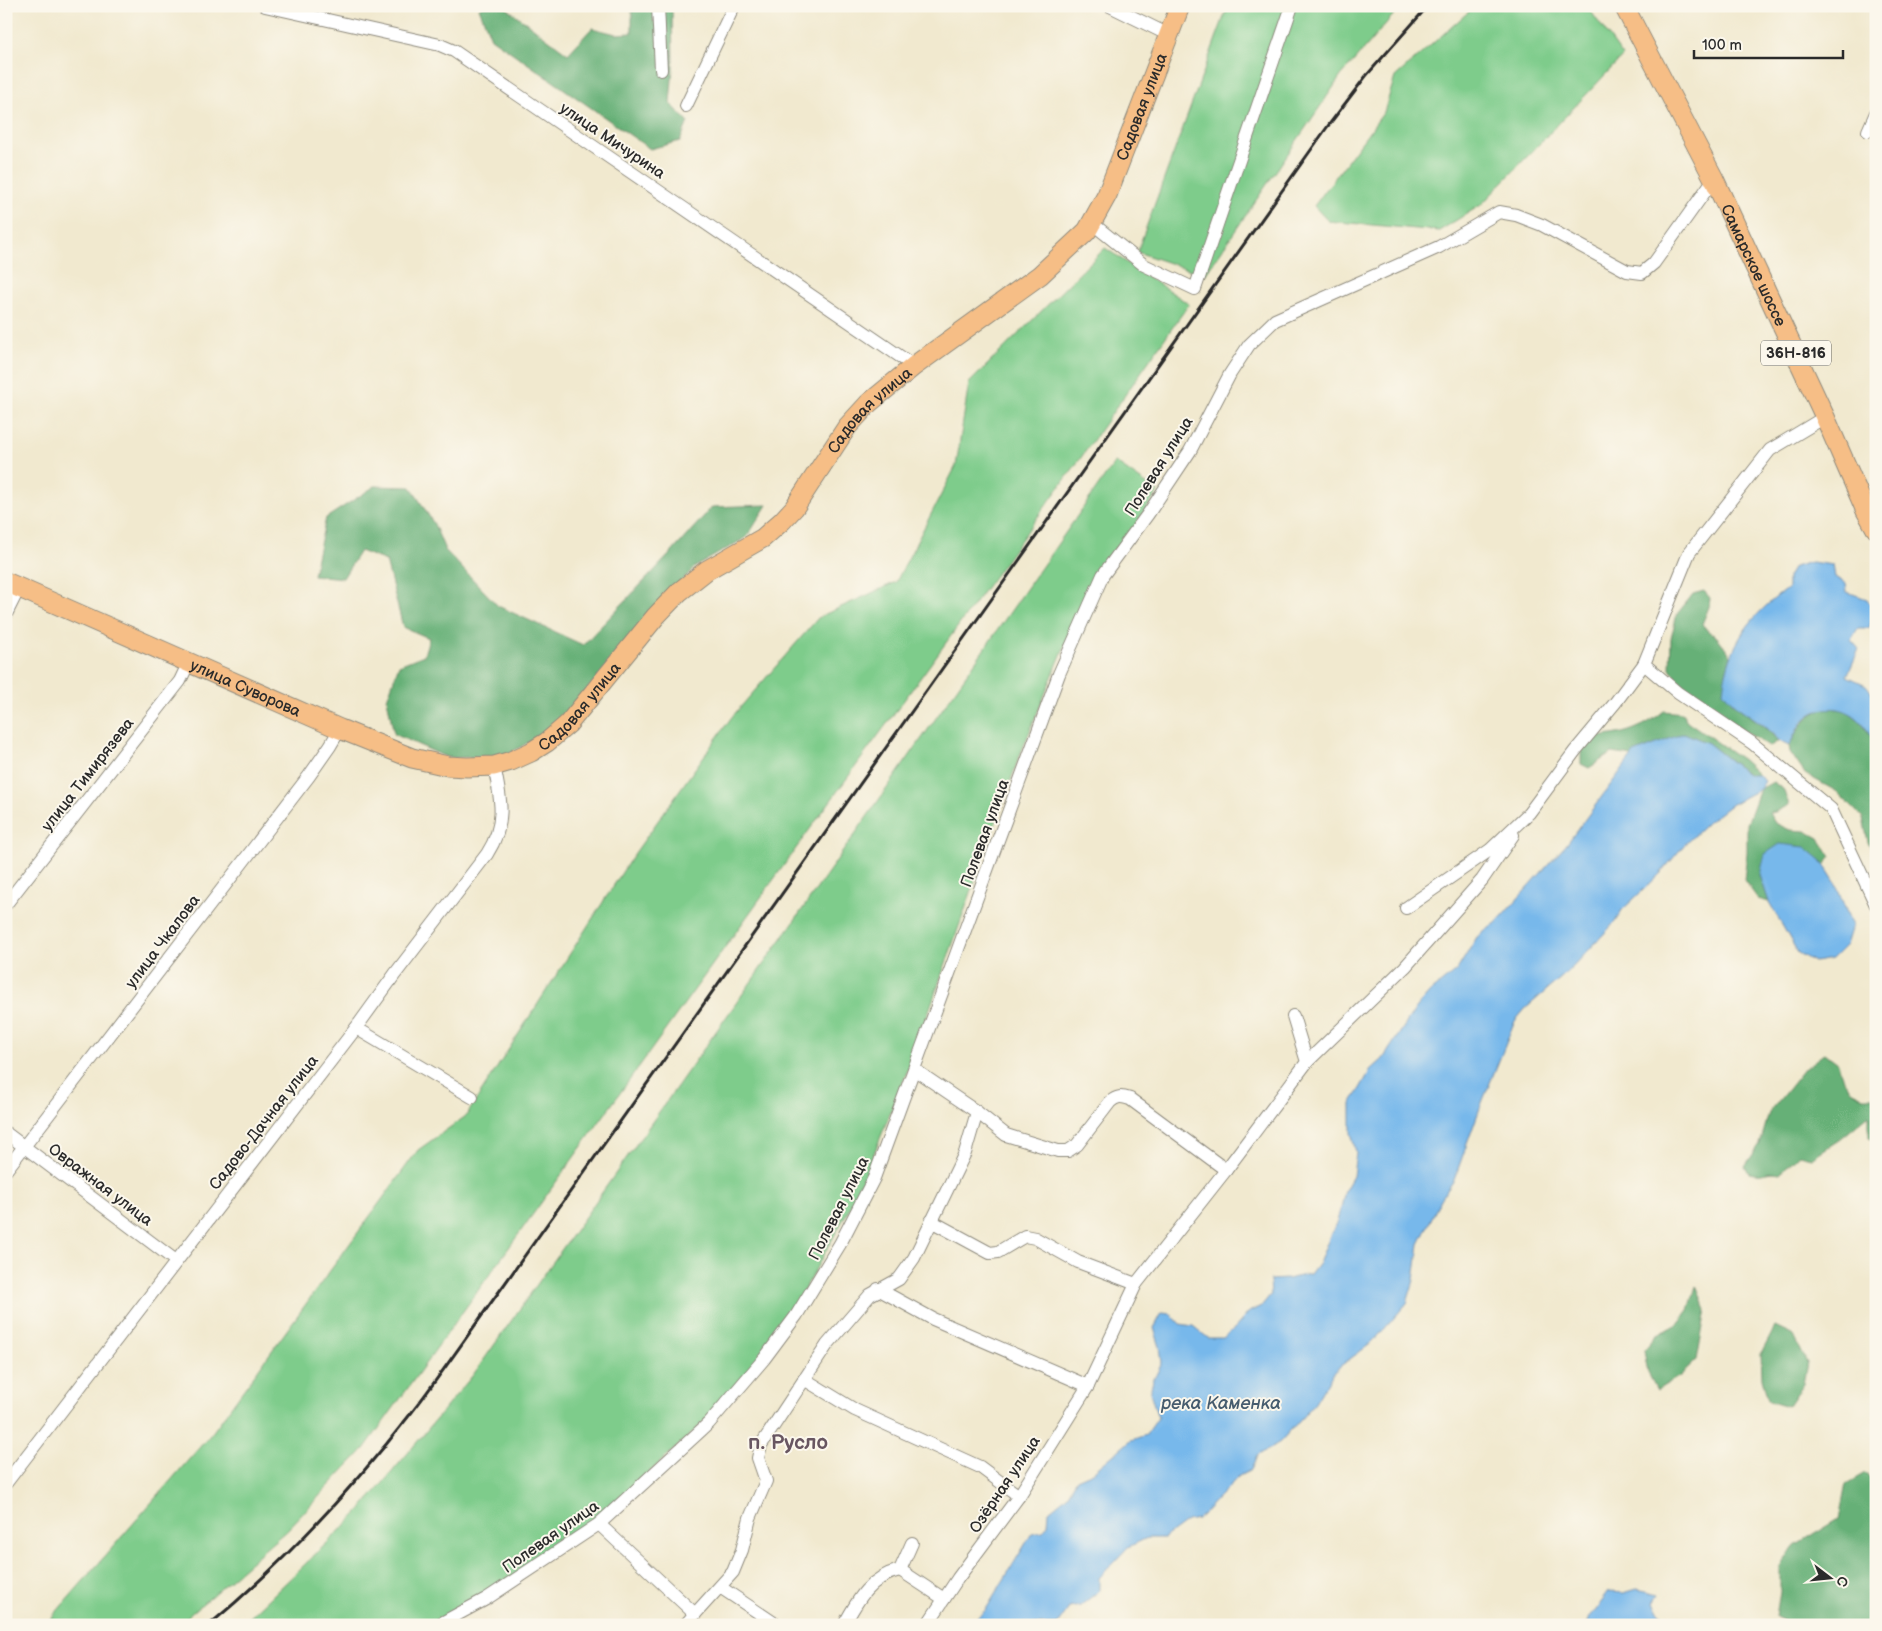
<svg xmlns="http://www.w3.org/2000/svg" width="1882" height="1631" viewBox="0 0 1882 1631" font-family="'Balsamiq Sans',sans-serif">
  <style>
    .green { fill: #7ecc8b; stroke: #547c5b }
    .forest { fill: #66b077; stroke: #486e51 }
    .water { fill: #77b8eb; stroke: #51728b }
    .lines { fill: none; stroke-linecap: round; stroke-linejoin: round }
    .street-casing { stroke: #8e8a7d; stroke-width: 14 }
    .primary-casing { stroke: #8e8a7d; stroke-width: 21 }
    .street { stroke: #fff; stroke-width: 12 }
    .primary { stroke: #f6be86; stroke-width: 19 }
    .rail { stroke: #2b2b2b; stroke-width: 3 }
    .labels { text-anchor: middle; stroke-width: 4; stroke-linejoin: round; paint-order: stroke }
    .shield { fill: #fbf7ec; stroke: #696865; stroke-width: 1 }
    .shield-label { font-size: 15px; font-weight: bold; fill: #2b2b2b }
    .street-label { font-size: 16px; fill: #2b2b2b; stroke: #fbf7ec }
    .water-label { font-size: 18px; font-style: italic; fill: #465c6e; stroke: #fbf7ec }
    .district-label { font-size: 21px; font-weight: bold; fill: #685661; stroke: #fbf7ec }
  </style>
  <rect width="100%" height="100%" fill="#fbf7ec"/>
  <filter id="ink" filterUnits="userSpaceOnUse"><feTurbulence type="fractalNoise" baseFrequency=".02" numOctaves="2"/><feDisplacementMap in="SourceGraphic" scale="10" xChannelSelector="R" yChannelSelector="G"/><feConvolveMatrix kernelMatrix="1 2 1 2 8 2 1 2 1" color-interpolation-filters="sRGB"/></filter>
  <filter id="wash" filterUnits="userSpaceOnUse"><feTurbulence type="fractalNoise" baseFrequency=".0096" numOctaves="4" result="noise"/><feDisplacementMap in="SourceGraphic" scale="20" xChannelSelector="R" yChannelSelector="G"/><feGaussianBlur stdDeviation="1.12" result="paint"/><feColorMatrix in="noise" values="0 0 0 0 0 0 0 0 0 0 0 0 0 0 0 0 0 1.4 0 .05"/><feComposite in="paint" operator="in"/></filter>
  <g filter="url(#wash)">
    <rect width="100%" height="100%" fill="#f1e9cf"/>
    <!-- green -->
    <g class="green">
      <path d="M 1228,6 L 1401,6 L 1341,76 L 1205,275 L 1137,252 Z"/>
      <path d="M 1475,6 L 1587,6 L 1623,56 L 1481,205 L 1439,231 L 1328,221 L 1314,206 L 1384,112 L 1395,77 Z"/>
      <path d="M 1105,248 L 1189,304 L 1080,459 L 810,829 L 364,1449 L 287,1530 L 178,1625 L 45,1625 L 212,1433 L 418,1150 L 466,1116 L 630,860 L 731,718 L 819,617 L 896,582 L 956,466 L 969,383 Z"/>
      <path d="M 1115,462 L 1158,492 L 1128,535 L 1097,567 L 1018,760 L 909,1067 L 858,1193 L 782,1330 L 704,1422 L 604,1514 L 487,1596 L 432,1625 L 242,1625 L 357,1514 L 473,1375 L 797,917 Z"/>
    </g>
    <!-- forest -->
    <g class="forest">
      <path d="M 482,6 L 504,6 L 568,54 L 592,28 L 616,34 L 632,33 L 632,6 L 672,6 L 673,68 L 670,103 L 688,122 L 680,141 L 650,149 L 491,38 L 479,8 Z"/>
      <path d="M 375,486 L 411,487 L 434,524 L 445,550 L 498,606 L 583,645 L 673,551 L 712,507 L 767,505 L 747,537 L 695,567 L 651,613 L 557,726 L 505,756 L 448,758 L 394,734 L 387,699 L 399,665 L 424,655 L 429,638 L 403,627 L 386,561 L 360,551 L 343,578 L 313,575 L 326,518 Z"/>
      <path d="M 1704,591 L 1710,598 L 1709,607 L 1702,624 L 1708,631 L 1718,638 L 1731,655 L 1726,673 L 1732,703 L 1766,728 L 1778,741 L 1769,747 L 1706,706 L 1684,689 L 1670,668 L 1671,638 L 1677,614 L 1693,594 Z"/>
      <path d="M 1829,708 L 1846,710 L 1859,720 L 1876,743 L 1876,857 L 1868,842 L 1863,818 L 1836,791 L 1805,774 L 1790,752 L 1789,746 C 1801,726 1804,713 1829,708 Z"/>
      <path d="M 1664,711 L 1682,713 L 1687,721 L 1743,760 L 1759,775 L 1749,775 L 1708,743 L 1684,733 L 1634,753 L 1633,756 L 1612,753 L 1589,768 L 1581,764 L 1581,751 C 1597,733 1601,738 1622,733 C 1638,729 1652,721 1664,711 Z"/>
      <path d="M 1773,782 L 1783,789 L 1789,805 L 1775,812 L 1769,813 L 1775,823 L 1790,830 L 1806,831 L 1819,838 L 1831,857 L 1824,865 L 1821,860 L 1760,875 L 1769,902 L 1758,899 L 1744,880 L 1747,852 L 1747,824 L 1760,789 Z"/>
      <path d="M 1825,1053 L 1838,1063 L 1843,1080 L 1851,1090 L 1863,1097 L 1873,1097 L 1876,1100 L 1876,1144 L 1869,1138 L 1869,1115 L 1839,1140 L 1811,1158 L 1799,1155 L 1780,1173 C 1765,1170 1764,1177 1749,1173 L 1745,1166 L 1760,1144 L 1769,1113 L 1805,1068 Z"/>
      <path d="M 1696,1286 L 1706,1310 L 1697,1360 L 1680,1376 L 1657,1390 L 1648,1373 L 1644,1350 L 1656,1336 L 1678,1324 L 1689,1310 Z"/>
      <path d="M 1775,1327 L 1794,1336 L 1807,1363 L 1803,1384 L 1788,1406 L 1768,1400 L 1762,1378 L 1761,1354 Z"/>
      <path d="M 1865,1473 L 1876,1486 L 1876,1625 L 1791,1623 L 1776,1616 L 1780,1592 L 1780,1565 L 1795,1546 L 1839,1519 L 1846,1484 Z"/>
    </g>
    <!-- water -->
    <g class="water">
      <path d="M 1811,562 L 1833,565 L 1835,577 L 1846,584 L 1847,592 L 1867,599 L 1875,612 L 1869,628 L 1858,628 L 1851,640 L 1859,649 L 1847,676 L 1866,685 L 1876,698 L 1876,743 C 1870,735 1866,727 1860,721 C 1844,704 1817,704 1802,722 C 1797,729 1793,738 1789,746 C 1776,741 1774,734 1765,726 C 1749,714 1735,708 1723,691 C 1729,643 1750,616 1788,588 L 1788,577 L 1794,567 Z"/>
      <path d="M 1684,733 L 1708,743 L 1748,775 L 1759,775 L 1765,781 L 1760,789 L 1732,804 L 1708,822 L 1684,845 L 1660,874 L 1622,910 L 1615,922 L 1571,969 L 1525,1009 L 1515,1021 L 1481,1105 L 1454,1180 L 1441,1199 L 1419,1244 L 1414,1280 L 1407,1303 L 1373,1342 L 1339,1367 L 1330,1378 L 1315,1403 L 1280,1442 L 1257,1456 L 1251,1470 L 1239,1476 L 1198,1519 L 1187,1521 L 1164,1538 L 1147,1538 L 1128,1547 L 1099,1578 L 1099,1591 L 1080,1606 L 1069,1608 L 1057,1625 L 972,1625 L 975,1619 L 985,1611 L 1032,1533 L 1043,1531 L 1048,1524 L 1049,1511 L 1066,1497 L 1077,1479 L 1093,1472 L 1131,1440 L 1146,1435 L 1158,1418 L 1150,1392 L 1153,1381 L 1162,1363 L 1160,1347 L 1154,1328 L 1162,1313 L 1171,1314 L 1180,1324 L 1193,1326 L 1208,1338 L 1223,1338 L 1235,1328 L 1249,1312 L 1263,1305 L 1271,1295 L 1270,1280 L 1287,1279 L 1310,1274 L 1320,1261 L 1330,1235 L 1338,1222 L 1345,1190 L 1353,1176 L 1356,1152 L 1351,1133 L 1351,1104 L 1370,1071 L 1383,1059 L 1416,1008 L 1430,992 L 1457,970 L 1477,937 L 1496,923 L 1566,845 L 1634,753 Z"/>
      <path d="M 1780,844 L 1805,847 L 1821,860 L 1835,882 L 1852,926 L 1846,945 L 1832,959 L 1814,962 L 1798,953 L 1769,902 L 1760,875 L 1765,854 Z"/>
      <path d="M 1637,1589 L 1659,1594 L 1654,1602 L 1661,1615 L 1681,1618 L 1688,1625 L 1587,1625 L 1590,1617 L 1609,1592 L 1624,1593 Z"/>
    </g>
  </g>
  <g filter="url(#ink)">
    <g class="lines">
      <defs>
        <g id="street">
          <path d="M 265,6 L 440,45 L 454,51 L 914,366"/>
          <path d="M 658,6 L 661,70"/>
          <path d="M 1110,6 L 1169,35"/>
          <path d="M 686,106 L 734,6"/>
          <path d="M 1868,131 L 1876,113"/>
          <path d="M 1093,224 L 1144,265 L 1195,289 L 1292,6"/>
          <path d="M 6,614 L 19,588"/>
          <path d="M 1644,664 L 1678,693 L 1752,743 L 1831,809 L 1876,905"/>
          <path d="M 6,904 L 180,681 L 189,662"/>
          <path d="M 1406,908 L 1490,850 L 1529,813 L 1575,751 L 1615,703 L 1644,664 L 1689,553 L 1770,450 L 1825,417"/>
          <path d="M 356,1028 L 472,1097"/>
          <path d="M 1307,1062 L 1405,967 L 1482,880 L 1513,835"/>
          <path d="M 915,1070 L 977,1112 L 1006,1135 L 1058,1151 L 1068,1151 L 1077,1145 L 1110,1102 C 1117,1096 1121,1096 1130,1099 L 1226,1170"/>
          <path d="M 6,1133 L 176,1261"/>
          <path d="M 6,1170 L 309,776 L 330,746 L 340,729"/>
          <path d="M 931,1221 L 990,1253 L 998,1252 L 1025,1236 L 1035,1238 L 1078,1262 L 1136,1284"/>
          <path d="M 878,1289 L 933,1319 L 1088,1386"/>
          <path d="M 804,1379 L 855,1410 L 980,1467 L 1019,1496"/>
          <path d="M 6,1483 L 356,1028 L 395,974 L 487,854 C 507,823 501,799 494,766"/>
          <path d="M 599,1524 L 695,1614"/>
          <path d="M 900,1570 L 944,1599"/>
          <path d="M 720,1587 L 777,1625"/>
          <path d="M 438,1625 L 486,1599 L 599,1524 L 709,1423 L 764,1359 L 796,1316 L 840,1244 L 874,1178 L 1059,674 L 1103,575 L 1148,514 L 1190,451 L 1230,374 L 1249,345 L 1275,320 L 1439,247 L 1499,212 L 1516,215 L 1542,225 L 1627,271 L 1642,273 L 1654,263 L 1714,179"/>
          <path d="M 685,1625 L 733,1572 L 742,1550 L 750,1518 L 766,1481 L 758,1458 L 761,1445 L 827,1345 L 870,1295 L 899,1279 L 914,1258 L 965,1153 L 977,1112"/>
          <path d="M 844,1625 C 858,1599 870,1577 900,1570 L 912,1543"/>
          <path d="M 927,1625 L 958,1578 L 1019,1496 L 1088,1386 L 1136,1284 L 1226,1170 L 1307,1062 L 1293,1016"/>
        </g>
        <g id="primary">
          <path id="s1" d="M 1624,6 L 1714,179 L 1825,417 L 1866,511 L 1876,529"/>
          <path id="s2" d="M 6,582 L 340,729 L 412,758 L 448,766 L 467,767 L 494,766 L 511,761 L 531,752 L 547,742 L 568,724 L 656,616 L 679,592 L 707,570 L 763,538 L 782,521 L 794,508 L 847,427 L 869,403 L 914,366 L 1040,275 L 1087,231 L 1107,195 L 1180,6"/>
        </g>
      </defs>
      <!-- street casing -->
      <use href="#street" class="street-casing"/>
      <!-- primary casing -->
      <use href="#primary" class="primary-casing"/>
      <!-- street -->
      <use href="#street" class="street"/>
      <!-- primary -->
      <use href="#primary" class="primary"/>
      <!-- rail -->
      <path class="rail" d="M 209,1625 C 285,1562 352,1489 412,1412 C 443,1372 471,1330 501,1289 L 1328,126 L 1366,76 L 1428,6"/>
    </g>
  </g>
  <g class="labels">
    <!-- shield labels -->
    <rect class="shield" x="1761" y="340.5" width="70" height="25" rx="4"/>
    <g class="shield-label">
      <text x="1796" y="358">36Н-816</text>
    </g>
    <!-- street labels -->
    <g class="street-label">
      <text dy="6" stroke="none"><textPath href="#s2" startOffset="1471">Садовая улица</textPath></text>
      <text transform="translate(613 140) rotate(34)" y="6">улица Мичурина</text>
      <text dy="6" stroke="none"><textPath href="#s1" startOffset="290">Самарское шоссе</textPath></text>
      <text dy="6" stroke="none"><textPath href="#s2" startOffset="1052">Садовая улица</textPath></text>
      <text transform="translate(1158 466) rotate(-58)" y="6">Полевая улица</text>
      <text dy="6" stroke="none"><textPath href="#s2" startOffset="262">улица Суворова</textPath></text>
      <text dy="6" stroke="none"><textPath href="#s2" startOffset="632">Садовая улица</textPath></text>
      <text transform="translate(87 774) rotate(-52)" y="6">улица Тимирязева</text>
      <text transform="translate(984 833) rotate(-70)" y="6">Полевая улица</text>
      <text transform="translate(162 941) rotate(-53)" y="6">улица Чкалова</text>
      <text transform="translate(263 1122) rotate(-52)" y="6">Садово-Дачная улица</text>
      <text transform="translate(101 1184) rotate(37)" y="6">Овражная улица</text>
      <text transform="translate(838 1208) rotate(-63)" y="6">Полевая улица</text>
      <text transform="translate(1004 1484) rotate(-56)" y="6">Озёрная улица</text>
      <text transform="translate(550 1536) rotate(-35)" y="6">Полевая улица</text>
    </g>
    <!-- water labels -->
    <g class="water-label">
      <text x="1221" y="1409">река Каменка</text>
    </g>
    <!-- district labels -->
    <g class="district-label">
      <text x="788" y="1449">п. Русло</text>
    </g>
  </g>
  <!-- margin -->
  <rect width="1882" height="1631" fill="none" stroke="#fbf7ec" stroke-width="25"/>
  <!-- north arrow -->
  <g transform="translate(1830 1578) rotate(106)" stroke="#fbf7ec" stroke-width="4" paint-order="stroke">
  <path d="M0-4L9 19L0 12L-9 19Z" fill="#2b2b2b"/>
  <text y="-8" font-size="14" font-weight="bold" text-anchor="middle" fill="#2b2b2b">С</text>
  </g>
  <!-- scale -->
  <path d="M1694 50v8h149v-8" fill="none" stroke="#2b2b2b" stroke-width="2.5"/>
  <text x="1702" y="50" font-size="15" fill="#2b2b2b" stroke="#fbf7ec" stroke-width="4" paint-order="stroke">100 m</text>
</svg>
